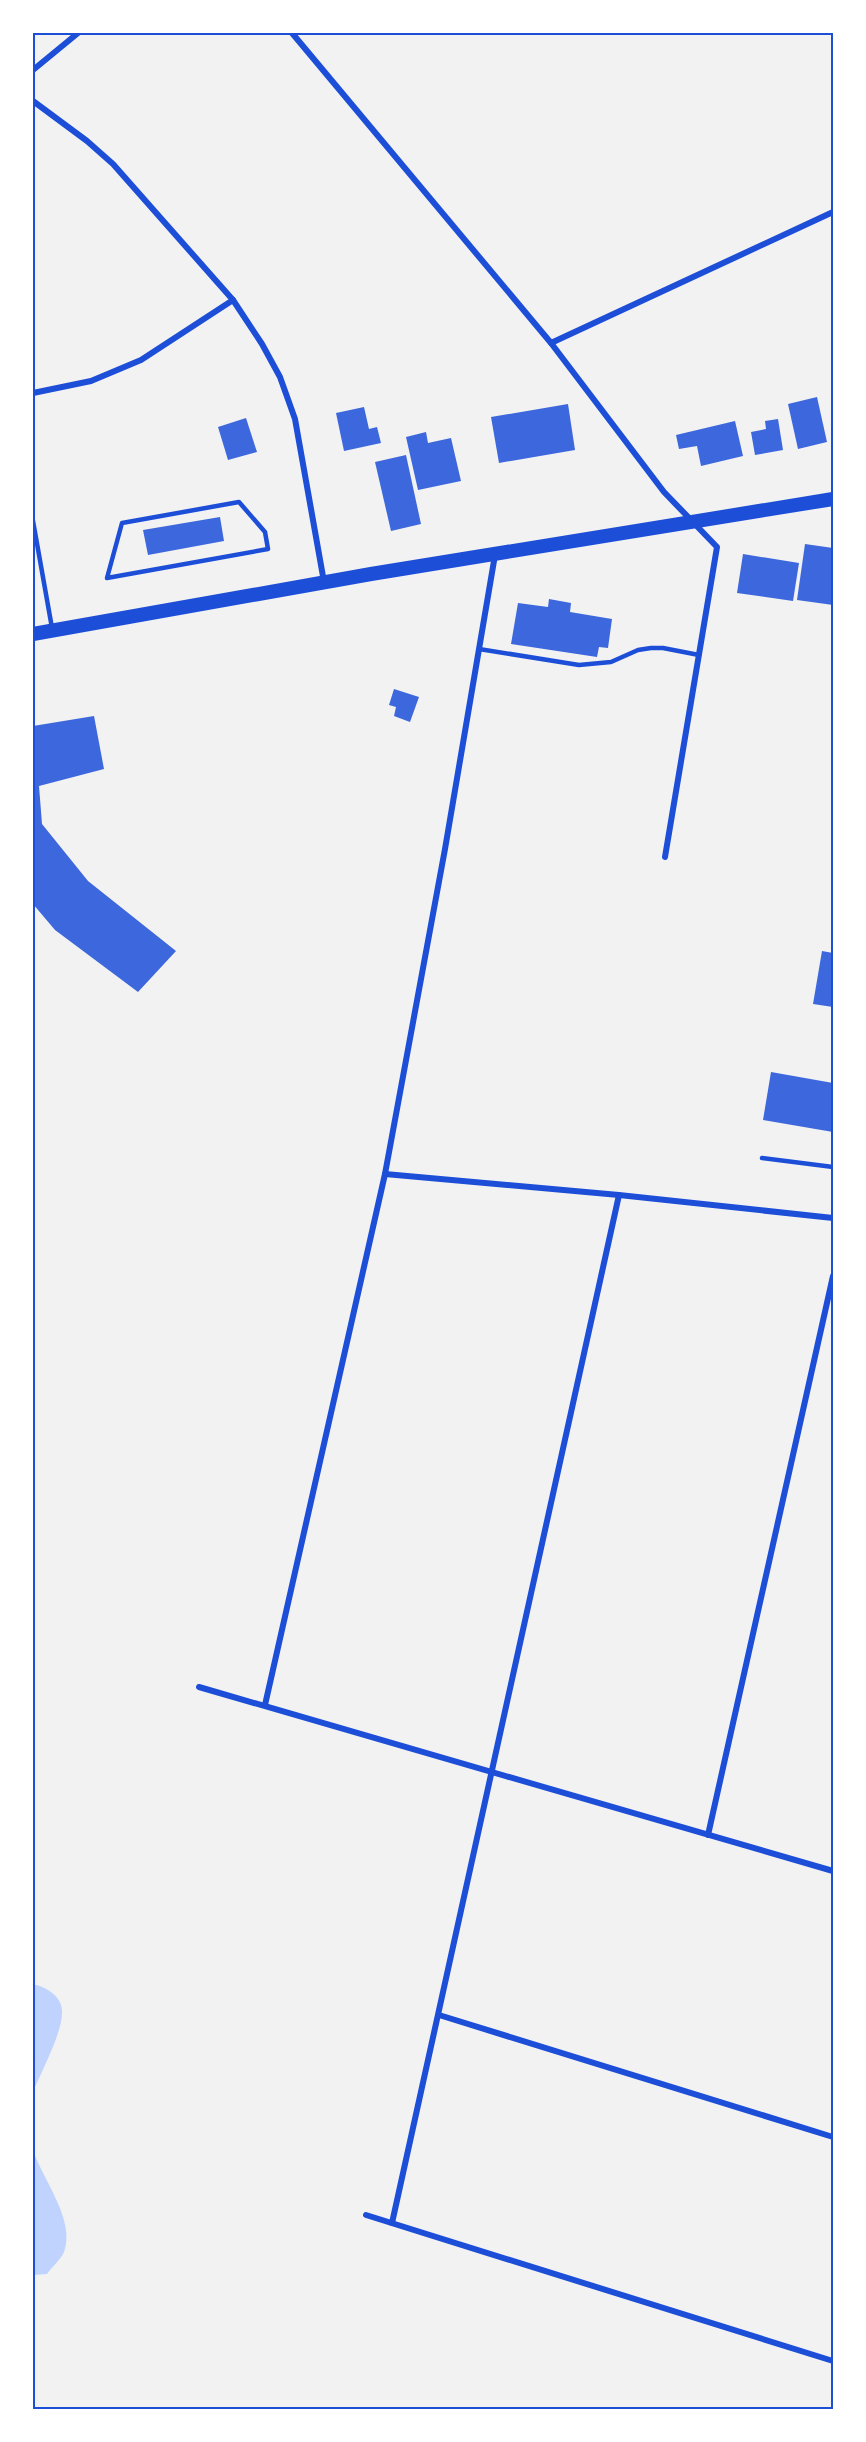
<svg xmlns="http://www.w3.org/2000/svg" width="866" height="2442" viewBox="0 0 866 2442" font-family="Manrope,sans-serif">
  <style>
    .water { fill: #bfd3fe }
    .building { fill: #3d67dc }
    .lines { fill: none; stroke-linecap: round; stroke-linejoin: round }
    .service { stroke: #1d4ed8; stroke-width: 4.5 }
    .minor { stroke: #1d4ed8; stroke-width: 6 }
    .primary { stroke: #1d4ed8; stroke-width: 14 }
    .neatline { fill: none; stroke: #1d4ed8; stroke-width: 2 }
  </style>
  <rect width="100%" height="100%" fill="#f2f2f2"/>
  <!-- water -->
  <g class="water">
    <path d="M 33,1984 C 46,1987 62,1996 62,2011 C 63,2032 41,2072 33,2092 Z"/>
    <path d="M 33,2150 C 43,2180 76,2221 64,2252 C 61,2259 52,2267 47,2274 L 33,2275 Z"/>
  </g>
  <!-- building -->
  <g class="building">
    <path d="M 817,397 L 827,442 L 798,449 L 788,404 Z"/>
    <path d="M 568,404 L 575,450 L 499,463 L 491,417 Z"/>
    <path d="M 364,407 L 369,429 L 377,427 L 381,443 L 344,451 L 336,413 Z"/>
    <path d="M 246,418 L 257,452 L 228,460 L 218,427 Z"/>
    <path d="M 778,419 L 783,450 L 755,455 L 751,432 L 766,429 L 765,421 Z"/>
    <path d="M 735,421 L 743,456 L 701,466 L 697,446 L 679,449 L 676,435 Z"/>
    <path d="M 426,432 L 428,443 L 451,438 L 461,481 L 418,490 L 406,437 Z"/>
    <path d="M 406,455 L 421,524 L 391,531 L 375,462 Z"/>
    <path d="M 220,517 L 224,541 L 148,555 L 143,530 Z"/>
    <path d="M 805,544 L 833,548 L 833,605 L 797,600 Z"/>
    <path d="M 743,554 L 799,563 L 793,601 L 737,593 Z"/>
    <path d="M 549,599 L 571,603 L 570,612 L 612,619 L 608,648 L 599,647 L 597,657 L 511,644 L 518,603 L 548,607 Z"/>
    <path d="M 394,689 L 419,697 L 410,722 L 394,716 L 396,707 L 389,705 Z"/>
    <path d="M 94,716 L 104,769 L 39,786 L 42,824 L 88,881 L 176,951 L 138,992 L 55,930 L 33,904 L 33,726 Z"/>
    <path d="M 822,951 L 833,953 L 833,1007 L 813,1004 Z"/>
    <path d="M 771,1072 L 833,1083 L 833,1132 L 763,1120 Z"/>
  </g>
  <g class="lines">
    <!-- service -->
    <g class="service">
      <path d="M 239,502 L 265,532 L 268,549 L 107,578 L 122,523 Z"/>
      <path d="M 33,521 L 52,628"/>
      <path d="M 479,649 L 579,665 L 611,662 L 638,650 L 651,648 L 663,648 L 699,655"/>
      <path d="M 762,1158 L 833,1167"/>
    </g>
    <!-- minor -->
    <g class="minor">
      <path d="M 292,33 L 551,343 L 664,492 L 717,547 L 665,857"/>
      <path d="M 33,70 L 78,33"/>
      <path d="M 33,101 L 87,141 L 113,164 L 233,300 L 262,344 L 280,377 L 295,419 L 324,582"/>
      <path d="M 551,343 L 833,212"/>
      <path d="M 33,393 L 91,381 L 141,360 L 233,300"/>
      <path d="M 385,1174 L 619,1195 L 833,1218"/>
      <path d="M 199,1687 L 833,1871"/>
      <path d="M 265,1705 L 385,1174 L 445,849 L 495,555"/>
      <path d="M 708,1835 L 833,1276"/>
      <path d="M 439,2015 L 833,2137"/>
      <path d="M 366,2215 L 833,2361"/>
      <path d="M 392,2223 L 619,1195"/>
    </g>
    <!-- primary -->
    <path class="primary" d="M 33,634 L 371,574 L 833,499"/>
  </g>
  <!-- border -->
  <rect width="866" height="2442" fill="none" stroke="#ffffff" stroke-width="69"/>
  <rect x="34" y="34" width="798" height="2374" class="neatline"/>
</svg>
